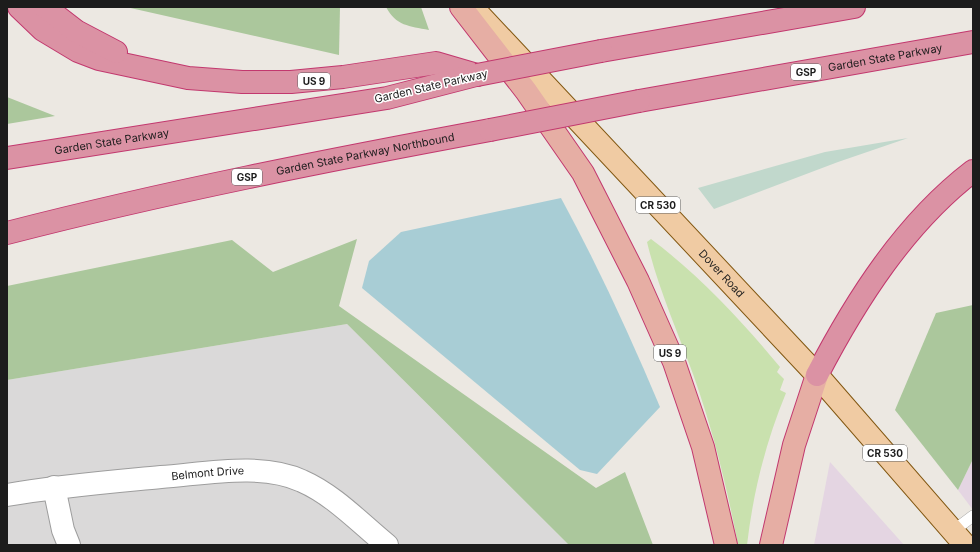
<svg xmlns="http://www.w3.org/2000/svg" width="980" height="552" viewBox="0 0 980 552" font-family="Inter,sans-serif">
  <style>
    .residential { fill: #dad9d9 }
    .industrial { fill: #e4d5e2 }
    .grass { fill: #c9e1ae }
    .forest { fill: #abc79c }
    .wetland { fill: #c1d8cc }
    .water { fill: #a8cdd5 }
    .lines { fill: none; stroke-linecap: round; stroke-linejoin: round }
    .service-casing { stroke: #9d9d9d; stroke-width: 12 }
    .minor-casing { stroke: #9d9d9d; stroke-width: 24 }
    .primary-casing { stroke: #825711; stroke-width: 24 }
    .trunk-casing { stroke: #c2386e; stroke-width: 24 }
    .motorway-casing { stroke: #c2386e; stroke-width: 24 }
    .service { stroke: #fff; stroke-width: 11 }
    .minor { stroke: #fff; stroke-width: 22 }
    .primary { stroke: #f0cba3; stroke-width: 22 }
    .trunk { stroke: #e6aea4; stroke-width: 22 }
    .motorway { stroke: #db92a4; stroke-width: 22 }
    .motorway-bridge-casing { stroke: #c2386e; stroke-width: 24; stroke-linecap: butt }
    .motorway-bridge { stroke: #db92a4; stroke-width: 22 }
    .labels { text-anchor: middle; stroke-width: 3; stroke-linejoin: round; paint-order: stroke }
    .shield { fill: #fff; stroke: #606060; stroke-width: 1 }
    .shield-label { font-size: 10px; font-weight: bold; fill: #1c1c1c }
    .street-label { font-size: 11px; fill: #1c1c1c; stroke: #fff }
  </style>
  <rect width="100%" height="100%" fill="#ece8e2"/>
  <!-- residential -->
  <path class="residential" d="M 347,324 L 569,545 L 7,545 L 7,380 Z"/>
  <!-- industrial -->
  <g class="industrial">
    <path d="M 973,459 L 973,510 L 958,490 Z"/>
    <path d="M 830,462 L 904,545 L 814,545 Z"/>
  </g>
  <!-- grass -->
  <path class="grass" d="M 651,239 C 699,275 742,321 780,367 L 777,372 L 784,379 L 780,390 L 786,393 C 766,441 753,493 747,545 L 738,545 C 727,487 713,430 693,374 C 677,330 658,288 647,242 Z"/>
  <!-- forest -->
  <g class="forest">
    <path d="M 126,7 L 340,7 L 339,55 Z"/>
    <path d="M 386,7 L 421,7 L 429,30 C 409,26 396,26 386,7 Z"/>
    <path d="M 7,97 L 55,116 L 7,124 Z"/>
    <path d="M 357,239 L 339,306 L 596,488 L 625,472 L 653,545 L 569,545 L 347,324 L 7,380 L 7,286 L 232,240 L 273,272 Z"/>
    <path d="M 973,305 L 973,459 L 958,490 L 895,410 L 936,313 Z"/>
  </g>
  <!-- wetland -->
  <path class="wetland" d="M 908,138 L 838,162 L 714,209 L 698,188 L 825,152 Z"/>
  <!-- water -->
  <path class="water" d="M 561,198 C 598,266 630,336 660,407 L 597,474 L 580,470 L 362,288 L 369,261 L 401,232 Z"/>
  <g class="lines">
    <defs>
      <path id="service" d="M 953,531 L 973,516"/>
      <g id="minor">
        <path d="M 54,487 L 63,530 L 69,545"/>
        <path id="s1" d="M 7,495 C 58,486 109,482 161,477 C 204,474 262,462 302,481 C 334,495 360,523 387,545"/>
      </g>
      <g id="primary">
        <path id="s2" d="M 472,7 L 817,375 L 965,545"/>
      </g>
      <g id="trunk">
        <path d="M 461,7 L 526,91 L 583,173 L 638,281 L 674,362 L 703,447 L 726,545"/>
        <path d="M 771,545 L 794,445 L 817,375"/>
      </g>
      <g id="motorway">
        <path d="M 19,7 L 43,30 L 78,51 L 99,59 L 188,78 L 242,82 L 291,82 L 343,77 L 436,63 L 477,75"/>
        <path d="M 45,7 L 76,31 L 116,52"/>
        <path d="M 601,51 L 854,7"/>
        <path id="s3" d="M 639,101 L 973,42"/>
        <path id="s4" d="M 7,158 L 387,98 L 476,75"/>
        <path id="s5" d="M 7,233 C 166,192 328,160 490,130"/>
        <path d="M 817,375 C 856,300 905,223 973,171"/>
      </g>
    </defs>
    <!-- service casing -->
    <use href="#service" class="service-casing"/>
    <!-- minor casing -->
    <use href="#minor" class="minor-casing"/>
    <!-- primary casing -->
    <use href="#primary" class="primary-casing"/>
    <!-- trunk casing -->
    <use href="#trunk" class="trunk-casing"/>
    <!-- motorway casing -->
    <use href="#motorway" class="motorway-casing"/>
    <!-- service -->
    <use href="#service" class="service"/>
    <!-- minor -->
    <use href="#minor" class="minor"/>
    <!-- primary -->
    <use href="#primary" class="primary"/>
    <!-- trunk -->
    <use href="#trunk" class="trunk"/>
    <!-- motorway -->
    <use href="#motorway" class="motorway"/>
    <defs>
      <g id="motorway-bridge">
        <path d="M 477,75 L 601,51"/>
        <path d="M 490,130 L 639,101"/>
      </g>
    </defs>
    <!-- motorway-bridge casing -->
    <use href="#motorway-bridge" class="motorway-bridge-casing"/>
    <!-- motorway-bridge -->
    <use href="#motorway-bridge" class="motorway-bridge"/>
  </g>
  <g class="labels">
    <!-- shield labels -->
    <g class="shield">
      <rect x="791" y="64" width="30" height="16" rx="3"/>
      <rect x="298" y="73" width="32" height="16" rx="3"/>
      <rect x="232" y="169" width="30" height="16" rx="3"/>
      <rect x="636" y="197" width="44" height="16" rx="3"/>
      <rect x="654" y="345" width="32" height="16" rx="3"/>
      <rect x="863" y="445" width="44" height="16" rx="3"/>
    </g>
    <g class="shield-label">
      <text x="806" y="76">GSP</text>
      <text x="314" y="85">US 9</text>
      <text x="247" y="181">GSP</text>
      <text x="658" y="209">CR 530</text>
      <text x="670" y="357">US 9</text>
      <text x="885" y="457">CR 530</text>
    </g>
    <!-- street labels -->
    <g class="street-label">
      <text dy="4" stroke="none"><textPath href="#s3" startOffset="250">Garden State Parkway</textPath></text>
      <text transform="translate(431 86) rotate(-13)" y="4">Garden State Parkway</text>
      <text dy="4" stroke="none"><textPath href="#s4" startOffset="106">Garden State Parkway</textPath></text>
      <text dy="4" stroke="none"><textPath href="#s5" startOffset="367">Garden State Parkway Northbound</textPath></text>
      <text dy="4" stroke="none"><textPath href="#s2" startOffset="365">Dover Road</textPath></text>
      <text dy="4" stroke="none"><textPath href="#s1" startOffset="202">Belmont Drive</textPath></text>
    </g>
  </g>
  <!-- border -->
  <rect width="980" height="552" fill="none" stroke="#1c1c1c" stroke-width="16"/>
</svg>
